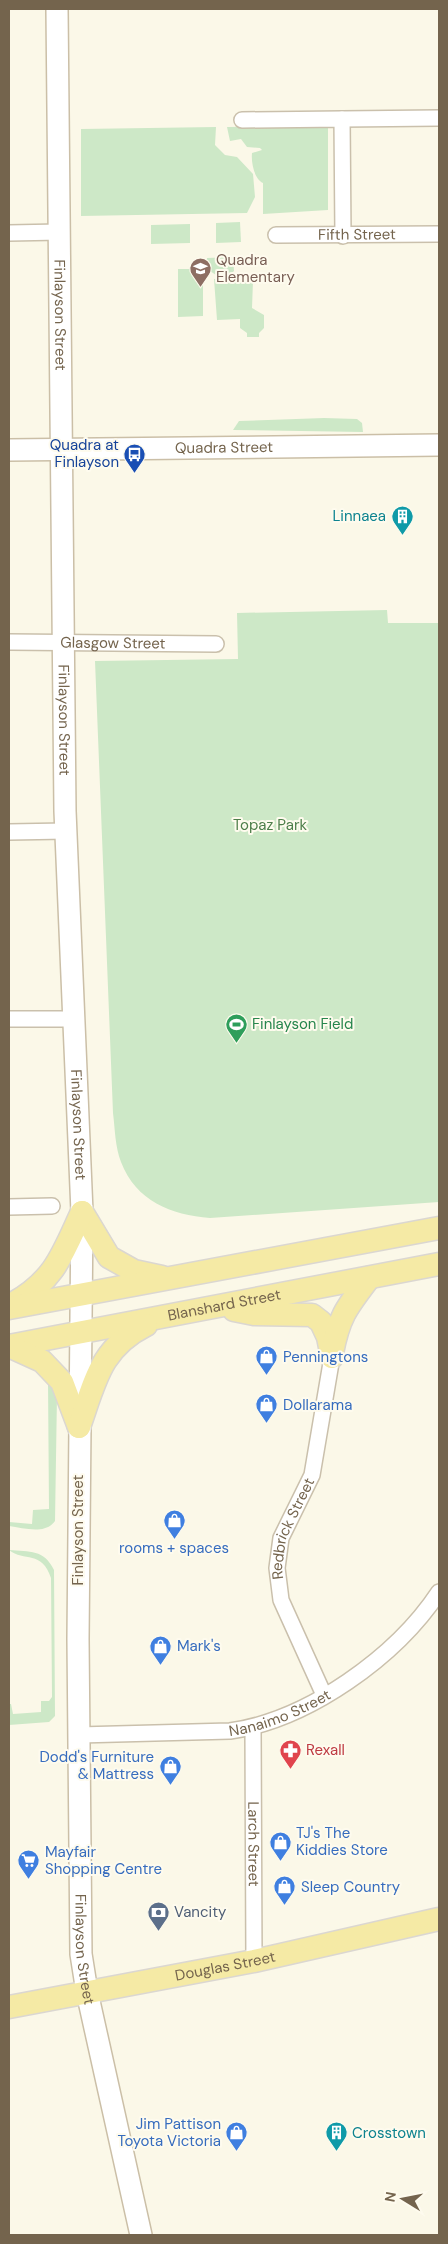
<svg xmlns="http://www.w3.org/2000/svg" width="448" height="2244" viewBox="0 0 448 2244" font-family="'DM Sans',sans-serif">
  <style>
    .green { fill: #cde8c7 }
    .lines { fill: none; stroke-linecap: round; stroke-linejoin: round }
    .street-casing { stroke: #cac0ac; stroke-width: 18 }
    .secondary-casing { stroke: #cbbfa7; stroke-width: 24 }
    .primary-casing { stroke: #dbd7d1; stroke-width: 25 }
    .street { stroke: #fff; stroke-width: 15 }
    .secondary { stroke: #fff; stroke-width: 21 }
    .primary { stroke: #f5eaa5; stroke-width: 22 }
    .labels { text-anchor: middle; stroke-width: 4; stroke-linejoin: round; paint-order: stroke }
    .street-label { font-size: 15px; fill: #74644d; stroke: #fefbee }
    .education-label { font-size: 15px; fill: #785e54; stroke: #fefbee; text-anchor: start }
    .transit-label { font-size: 15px; fill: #164399; stroke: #fefbee; text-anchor: end }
    .culture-label { font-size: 15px; fill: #0d838f; stroke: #fefbee; text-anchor: end }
    .park-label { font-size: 15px; fill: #4d7e49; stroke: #fefbee }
    .leisure-label { font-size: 15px; fill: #27864d; stroke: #fefbee; text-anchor: start }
    .shop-label { font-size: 15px; fill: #366cbe; stroke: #fefbee; text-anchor: start }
    .health-label { font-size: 15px; fill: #be3a42; stroke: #fefbee; text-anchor: start }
    .service-label { font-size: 15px; fill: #4e5e75; stroke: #fefbee; text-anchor: start }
  </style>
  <rect width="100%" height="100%" fill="#fbf8e8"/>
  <!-- green -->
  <g class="green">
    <path d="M 328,126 L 328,210 L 263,214 L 263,183 C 254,179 251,162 252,153 L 262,150 L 260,148 L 247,147 L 241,139 L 230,141 L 227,127 Z"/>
    <path d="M 216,127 L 215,145 L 225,155 L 237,157 L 253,174 L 255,197 L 247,213 L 81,216 L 81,129 Z"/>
    <path d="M 240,222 L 241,242 L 216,243 L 216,223 Z"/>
    <path d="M 190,224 L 190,243 L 151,244 L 151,225 Z"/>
    <path d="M 233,257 L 234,271 L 231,274 L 216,275 L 207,269 L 207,258 Z"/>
    <path d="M 178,269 L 203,269 L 203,316 L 178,317 Z"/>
    <path d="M 249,277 L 253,281 L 252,308 L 264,315 L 264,328 L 259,333 L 259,337 L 247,337 L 247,333 L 240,328 L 240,319 L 217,320 L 214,279 Z"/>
    <path d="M 324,418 L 357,419 L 362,423 L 363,432 L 233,430 L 239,421 Z"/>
    <path d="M 387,610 L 388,623 L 439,623 L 439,1202 L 210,1218 C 171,1215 136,1201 121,1162 C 115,1147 115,1129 113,1113 L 95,661 L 238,659 L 237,613 Z"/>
    <path d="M 48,1381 L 57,1395 L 55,1521 C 45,1535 24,1528 9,1526 L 9,1522 L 32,1524 L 33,1510 L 49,1509 Z"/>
    <path d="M 9,1550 C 30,1552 44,1549 54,1570 L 55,1716 L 49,1722 L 9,1725 L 9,1704 L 11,1704 L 13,1714 L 41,1712 L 41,1701 L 49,1701 L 52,1697 L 51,1578 C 42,1550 24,1562 9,1550 Z"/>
  </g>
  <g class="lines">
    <defs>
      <g id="street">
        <path d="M 342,119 L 439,118"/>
        <path d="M 242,120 L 342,119 L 343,236"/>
        <path d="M 9,233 L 60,232"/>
        <path id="s1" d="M 276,235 L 439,234"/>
        <path id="s2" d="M 9,642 L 216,644"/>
        <path d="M 9,832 L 66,831"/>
        <path d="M 9,1019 L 75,1019"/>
        <path d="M 9,1207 L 52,1206"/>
        <path id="s3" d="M 324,1695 L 281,1600 L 277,1568 L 281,1538 L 312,1475 L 332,1357"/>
        <path id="s4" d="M 253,1728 L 254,1961"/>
        <path id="s5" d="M 79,1735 L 230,1731 C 308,1720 396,1657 439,1592"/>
      </g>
      <g id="secondary">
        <path id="s6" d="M 57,9 L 65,811 L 82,1212 L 78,1639 L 81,1954 L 87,1992 L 141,2235"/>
        <path id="s7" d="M 9,450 L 439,445"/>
      </g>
      <g id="primary">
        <path d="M 82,1212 L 109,1257 L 134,1271 L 162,1277"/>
        <path d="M 14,1303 C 55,1280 63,1253 82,1212"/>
        <path d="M 9,1308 L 439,1228"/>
        <path d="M 234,1310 L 254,1314 L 312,1315 L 321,1322 L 328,1337 L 332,1357"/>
        <path id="s8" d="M 9,1346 L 439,1264"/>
        <path d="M 9,1346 L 42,1361 L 62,1382 L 79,1427"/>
        <path d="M 332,1353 C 339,1316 347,1307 369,1278"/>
        <path d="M 79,1427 C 95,1382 100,1348 146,1325"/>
        <path id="s9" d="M 9,2007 L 254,1961 L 439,1919"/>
      </g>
    </defs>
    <!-- street casing -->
    <use href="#street" class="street-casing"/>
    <!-- secondary casing -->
    <use href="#secondary" class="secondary-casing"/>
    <!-- primary casing -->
    <use href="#primary" class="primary-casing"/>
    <!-- street -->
    <use href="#street" class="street"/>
    <!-- secondary -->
    <use href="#secondary" class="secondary"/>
    <!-- primary -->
    <use href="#primary" class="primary"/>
  </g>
  <!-- icons -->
  <defs>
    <symbol id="school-pin" viewBox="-11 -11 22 30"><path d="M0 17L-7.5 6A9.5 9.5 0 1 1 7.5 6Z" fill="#8d6e63" stroke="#fefbee"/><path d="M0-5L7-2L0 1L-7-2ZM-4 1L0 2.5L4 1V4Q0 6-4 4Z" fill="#fff"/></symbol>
    <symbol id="bus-pin" viewBox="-11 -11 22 30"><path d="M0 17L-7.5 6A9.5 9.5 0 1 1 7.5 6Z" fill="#1a4fb4" stroke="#fefbee"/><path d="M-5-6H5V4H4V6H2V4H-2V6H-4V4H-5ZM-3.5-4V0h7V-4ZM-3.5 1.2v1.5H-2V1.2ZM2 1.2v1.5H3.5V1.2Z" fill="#fff"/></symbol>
    <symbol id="building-pin" viewBox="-11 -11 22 30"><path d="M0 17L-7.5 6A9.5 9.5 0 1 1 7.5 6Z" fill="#0f9aa8" stroke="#fefbee"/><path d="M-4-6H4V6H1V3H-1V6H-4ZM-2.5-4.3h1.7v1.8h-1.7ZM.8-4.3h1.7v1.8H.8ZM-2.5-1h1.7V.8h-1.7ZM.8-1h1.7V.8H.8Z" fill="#fff"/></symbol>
    <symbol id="stadium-pin" viewBox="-11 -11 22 30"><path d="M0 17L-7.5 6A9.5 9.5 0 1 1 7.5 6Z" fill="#2e9e5b" stroke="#fefbee"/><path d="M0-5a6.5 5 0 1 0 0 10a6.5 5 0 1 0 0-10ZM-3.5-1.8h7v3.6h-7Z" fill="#fff"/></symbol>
    <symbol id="shop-pin" viewBox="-11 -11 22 30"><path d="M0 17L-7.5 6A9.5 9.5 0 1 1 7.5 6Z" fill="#3f7fe0" stroke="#fefbee"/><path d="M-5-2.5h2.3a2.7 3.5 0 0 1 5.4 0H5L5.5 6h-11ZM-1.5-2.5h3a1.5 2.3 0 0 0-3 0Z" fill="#fff"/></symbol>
    <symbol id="pharmacy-pin" viewBox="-11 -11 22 30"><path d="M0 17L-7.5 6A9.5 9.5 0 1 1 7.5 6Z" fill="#e0444e" stroke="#fefbee"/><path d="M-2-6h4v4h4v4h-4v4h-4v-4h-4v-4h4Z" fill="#fff"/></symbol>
    <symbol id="supermarket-pin" viewBox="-11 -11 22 30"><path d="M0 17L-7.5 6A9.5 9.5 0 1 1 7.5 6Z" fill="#3f7fe0" stroke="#fefbee"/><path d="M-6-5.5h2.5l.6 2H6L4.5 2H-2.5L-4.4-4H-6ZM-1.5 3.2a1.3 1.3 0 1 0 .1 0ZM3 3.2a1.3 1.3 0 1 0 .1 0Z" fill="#fff"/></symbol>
    <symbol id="bank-pin" viewBox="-11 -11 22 30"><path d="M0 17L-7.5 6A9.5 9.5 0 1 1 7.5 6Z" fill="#5c6f8a" stroke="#fefbee"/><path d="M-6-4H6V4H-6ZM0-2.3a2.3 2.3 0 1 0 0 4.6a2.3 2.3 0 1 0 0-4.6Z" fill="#fff"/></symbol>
  </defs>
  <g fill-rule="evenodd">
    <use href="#school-pin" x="188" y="256" width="25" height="34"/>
    <use href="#bus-pin" x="122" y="442" width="25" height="34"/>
    <use href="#building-pin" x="390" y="504" width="25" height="34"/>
    <use href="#stadium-pin" x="224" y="1012" width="25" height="34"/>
    <use href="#shop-pin" x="254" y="1344" width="25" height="34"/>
    <use href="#shop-pin" x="254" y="1392" width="25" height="34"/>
    <use href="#shop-pin" x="162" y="1508" width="25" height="34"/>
    <use href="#shop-pin" x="148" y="1634" width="25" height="34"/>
    <use href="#pharmacy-pin" x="278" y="1738" width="25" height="34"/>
    <use href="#shop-pin" x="158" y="1754" width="25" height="34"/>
    <use href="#shop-pin" x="268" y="1830" width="25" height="34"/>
    <use href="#supermarket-pin" x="16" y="1848" width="25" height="34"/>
    <use href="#shop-pin" x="272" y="1874" width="25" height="34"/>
    <use href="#bank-pin" x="146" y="1900" width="25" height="34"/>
    <use href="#shop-pin" x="224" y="2120" width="25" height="34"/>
    <use href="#building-pin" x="324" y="2120" width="25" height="34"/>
  </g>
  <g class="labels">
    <!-- street labels -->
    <g class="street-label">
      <text dy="5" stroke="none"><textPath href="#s1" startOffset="81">Fifth Street</textPath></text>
      <text dy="5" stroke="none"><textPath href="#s6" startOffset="306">Finlayson Street</textPath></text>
      <text dy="5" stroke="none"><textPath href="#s7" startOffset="215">Quadra Street</textPath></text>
      <text dy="5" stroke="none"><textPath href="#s2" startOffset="104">Glasgow Street</textPath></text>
      <text dy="5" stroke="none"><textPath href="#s6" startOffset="711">Finlayson Street</textPath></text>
      <text dy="5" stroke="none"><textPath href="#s6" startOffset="1116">Finlayson Street</textPath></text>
      <text dy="5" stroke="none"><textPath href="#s8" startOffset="219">Blanshard Street</textPath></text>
      <text transform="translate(78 1530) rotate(-90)" y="5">Finlayson Street</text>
      <text dy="5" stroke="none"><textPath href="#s3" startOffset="179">Redbrick Street</textPath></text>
      <text dy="5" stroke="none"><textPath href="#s5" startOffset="204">Nanaimo Street</textPath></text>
      <text dy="5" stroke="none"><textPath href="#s4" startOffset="116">Larch Street</textPath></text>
      <text dy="5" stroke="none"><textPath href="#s6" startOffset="1941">Finlayson Street</textPath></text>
      <text dy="5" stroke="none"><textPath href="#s9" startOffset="220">Douglas Street</textPath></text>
    </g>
    <!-- education labels -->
    <g class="education-label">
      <text x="216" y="265">Quadra<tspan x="216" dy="17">Elementary</tspan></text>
    </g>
    <!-- transit labels -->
    <g class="transit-label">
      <text x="119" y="450">Quadra at<tspan x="119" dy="17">Finlayson</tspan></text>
    </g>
    <!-- culture labels -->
    <g class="culture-label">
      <text x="386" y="521">Linnaea</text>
      <text x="352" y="2138" text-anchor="start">Crosstown</text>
    </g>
    <!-- park labels -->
    <g class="park-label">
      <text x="270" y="830">Topaz Park</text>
    </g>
    <!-- leisure labels -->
    <g class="leisure-label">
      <text x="252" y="1029">Finlayson Field</text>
    </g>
    <!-- shop labels -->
    <g class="shop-label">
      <text x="283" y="1362">Penningtons</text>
      <text x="283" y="1410">Dollarama</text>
      <text x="174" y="1553" text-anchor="middle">rooms + spaces</text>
      <text x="177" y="1651">Mark's</text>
      <text x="154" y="1762" text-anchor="end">Dodd's Furniture<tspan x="154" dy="17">&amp; Mattress</tspan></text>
      <text x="296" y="1838">TJ's The<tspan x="296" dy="17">Kiddies Store</tspan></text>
      <text x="45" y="1857">Mayfair<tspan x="45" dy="17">Shopping Centre</tspan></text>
      <text x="301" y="1892">Sleep Country</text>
      <text x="221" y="2129" text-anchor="end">Jim Pattison<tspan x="221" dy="17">Toyota Victoria</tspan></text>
    </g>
    <!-- health labels -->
    <g class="health-label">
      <text x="306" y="1755">Rexall</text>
    </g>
    <!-- service labels -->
    <g class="service-label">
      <text x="174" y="1917">Vancity</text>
    </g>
  </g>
  <!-- border -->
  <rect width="448" height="2244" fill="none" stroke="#74644d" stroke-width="20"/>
  <!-- north arrow -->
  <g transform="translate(403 2199) rotate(280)" stroke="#fefbee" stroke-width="4" paint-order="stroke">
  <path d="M0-4L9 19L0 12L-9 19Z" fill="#74644d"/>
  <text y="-8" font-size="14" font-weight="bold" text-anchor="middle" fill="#74644d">N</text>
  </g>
</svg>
